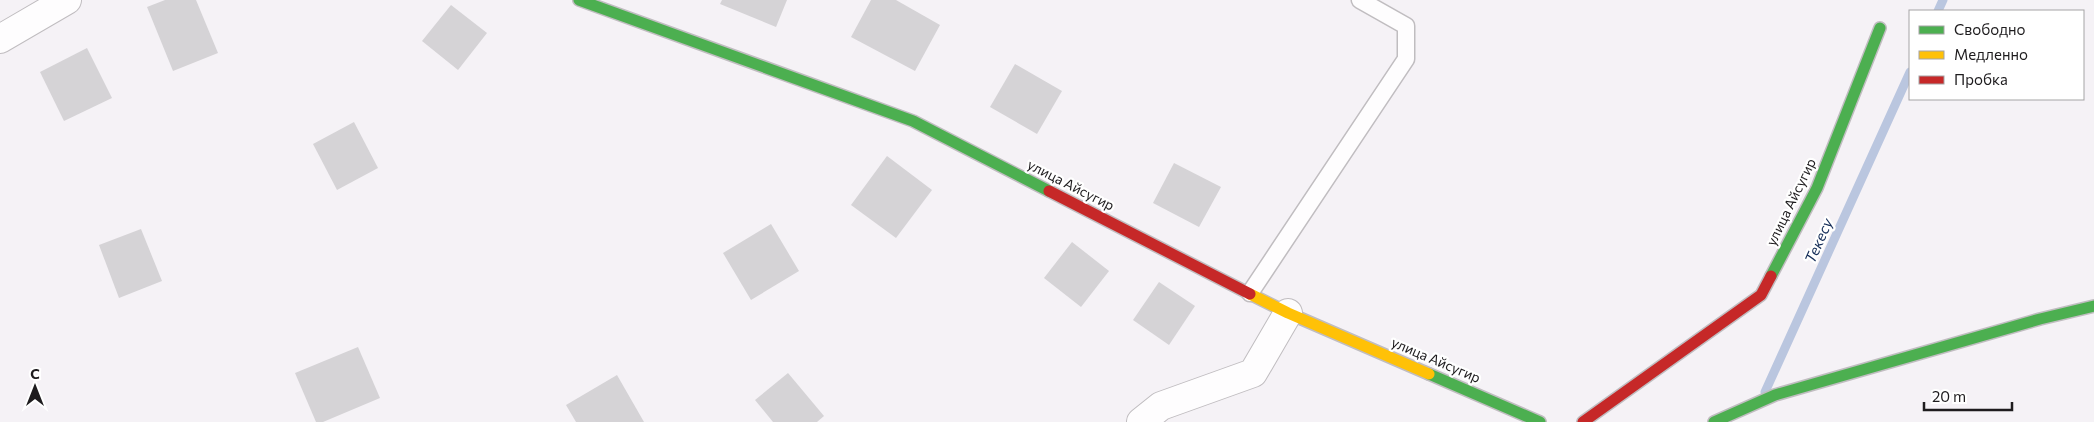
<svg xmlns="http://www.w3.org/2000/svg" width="2094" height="422" viewBox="0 0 2094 422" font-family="Commissioner,sans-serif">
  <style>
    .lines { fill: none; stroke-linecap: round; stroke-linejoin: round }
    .stream { stroke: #bac6df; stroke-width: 9 }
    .building { fill: #d5d3d6 }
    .lane-casing { stroke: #c0bdc0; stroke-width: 19 }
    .street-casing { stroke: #c0bdc0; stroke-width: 30 }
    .fast-casing { stroke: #c0bdc0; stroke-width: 14 }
    .slow-casing { stroke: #c0bdc0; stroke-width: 14 }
    .jam-casing { stroke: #c0bdc0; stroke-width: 14 }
    .lane { stroke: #fefdfe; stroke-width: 16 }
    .street { stroke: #fefdfe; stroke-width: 28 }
    .fast { stroke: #4caf50; stroke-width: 11 }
    .slow { stroke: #ffc107; stroke-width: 11 }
    .jam { stroke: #c62828; stroke-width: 11 }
    .labels { text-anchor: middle; stroke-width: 4.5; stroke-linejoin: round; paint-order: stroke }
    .street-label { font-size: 14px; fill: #1e1c1e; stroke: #fff }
    .water-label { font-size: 15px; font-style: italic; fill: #152d58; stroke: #fff }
  </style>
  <rect width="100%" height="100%" fill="#f5f2f6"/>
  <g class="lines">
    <!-- stream -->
    <g class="stream">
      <path d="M 1938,11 L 1943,0"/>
      <path d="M 1765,392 L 1910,72"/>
    </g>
  </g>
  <!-- building -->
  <g class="building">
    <path d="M 165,0 L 196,0 L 218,53 L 173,71 L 147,7 Z"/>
    <path d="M 722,0 L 787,0 L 776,27 L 720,4 Z"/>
    <path d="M 871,0 L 896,0 L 940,25 L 915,71 L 851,37 Z"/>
    <path d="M 451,5 L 487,33 L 458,70 L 422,41 Z"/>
    <path d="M 87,48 L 112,98 L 64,121 L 40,72 Z"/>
    <path d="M 1015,64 L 1062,91 L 1037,134 L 990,107 Z"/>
    <path d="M 354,122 L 378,168 L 337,190 L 313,144 Z"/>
    <path d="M 887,156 L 932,190 L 896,238 L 851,205 Z"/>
    <path d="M 1174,163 L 1221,187 L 1199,227 L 1153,203 Z"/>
    <path d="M 771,224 L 799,271 L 751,300 L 723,253 Z"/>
    <path d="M 141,229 L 162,281 L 119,298 L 99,245 Z"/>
    <path d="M 1072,242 L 1109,271 L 1081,307 L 1044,278 Z"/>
    <path d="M 1159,282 L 1195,306 L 1169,345 L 1133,320 Z"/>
    <path d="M 358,347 L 380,398 L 323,422 L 316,422 L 295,373 Z"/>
    <path d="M 788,373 L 824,416 L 817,422 L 773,422 L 755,400 Z"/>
    <path d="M 617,375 L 644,422 L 576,422 L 566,405 Z"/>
  </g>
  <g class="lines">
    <defs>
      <path id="lane" d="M 1250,293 L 1406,59 L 1406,26 L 1360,0"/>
      <g id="street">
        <path d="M 0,39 L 67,0"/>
        <path d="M 1141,422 L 1161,406 L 1253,373 L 1288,313"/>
      </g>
      <g id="fast">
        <path d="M 579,0 L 913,121 L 1049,191"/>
        <path d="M 1771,276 L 1817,188 L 1880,28"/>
        <path d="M 1429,374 L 1540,422"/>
        <path d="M 1714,422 L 1775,395 L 2040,319 L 2094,306"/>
      </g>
      <path id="slow" d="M 1250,294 L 1288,313 L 1429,374"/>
      <g id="jam">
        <path d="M 1049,191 L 1250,294"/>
        <path d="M 1583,422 L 1761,295 L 1771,276"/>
      </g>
    </defs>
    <!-- lane casing -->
    <use href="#lane" class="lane-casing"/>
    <!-- street casing -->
    <use href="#street" class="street-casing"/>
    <!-- fast casing -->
    <use href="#fast" class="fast-casing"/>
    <!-- slow casing -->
    <use href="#slow" class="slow-casing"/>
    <!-- jam casing -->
    <use href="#jam" class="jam-casing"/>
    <!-- lane -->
    <use href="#lane" class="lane"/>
    <!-- street -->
    <use href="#street" class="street"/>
    <!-- fast -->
    <use href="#fast" class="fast"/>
    <!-- slow -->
    <use href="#slow" class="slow"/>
    <!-- jam -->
    <use href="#jam" class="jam"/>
  </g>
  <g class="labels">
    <!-- street labels -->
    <g class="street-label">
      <text transform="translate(1071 185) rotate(27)" y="5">улица Айсугир</text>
      <text transform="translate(1791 202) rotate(-64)" y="5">улица Айсугир</text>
      <text transform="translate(1436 360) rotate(23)" y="5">улица Айсугир</text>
    </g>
    <!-- water labels -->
    <g class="water-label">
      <text transform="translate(1819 241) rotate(-66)" y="5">Текесу</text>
    </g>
  </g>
  <!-- legend -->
  <rect x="1909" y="10" width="175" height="90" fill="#ffffff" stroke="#a5a4a5"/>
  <rect x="1919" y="26" width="25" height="8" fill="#4caf50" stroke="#a5a4a5"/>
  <text x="1954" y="35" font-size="15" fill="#1e1c1e">Свободно</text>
  <rect x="1919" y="51" width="25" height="8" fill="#ffc107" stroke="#a5a4a5"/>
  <text x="1954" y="60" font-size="15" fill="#1e1c1e">Медленно</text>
  <rect x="1919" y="76" width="25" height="8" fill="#c62828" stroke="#a5a4a5"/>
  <text x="1954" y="85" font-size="15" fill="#1e1c1e">Пробка</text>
  <!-- north arrow -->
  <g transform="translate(35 387)" stroke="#ffffff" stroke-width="4" paint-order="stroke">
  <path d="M0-4L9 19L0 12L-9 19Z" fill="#1e1c1e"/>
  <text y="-8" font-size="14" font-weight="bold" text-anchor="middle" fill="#1e1c1e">С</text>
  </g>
  <!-- scale -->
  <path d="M1924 402v8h88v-8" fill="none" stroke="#1e1c1e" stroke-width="2.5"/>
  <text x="1932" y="402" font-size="15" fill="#1e1c1e" stroke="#ffffff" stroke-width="4" paint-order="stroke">20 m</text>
</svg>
